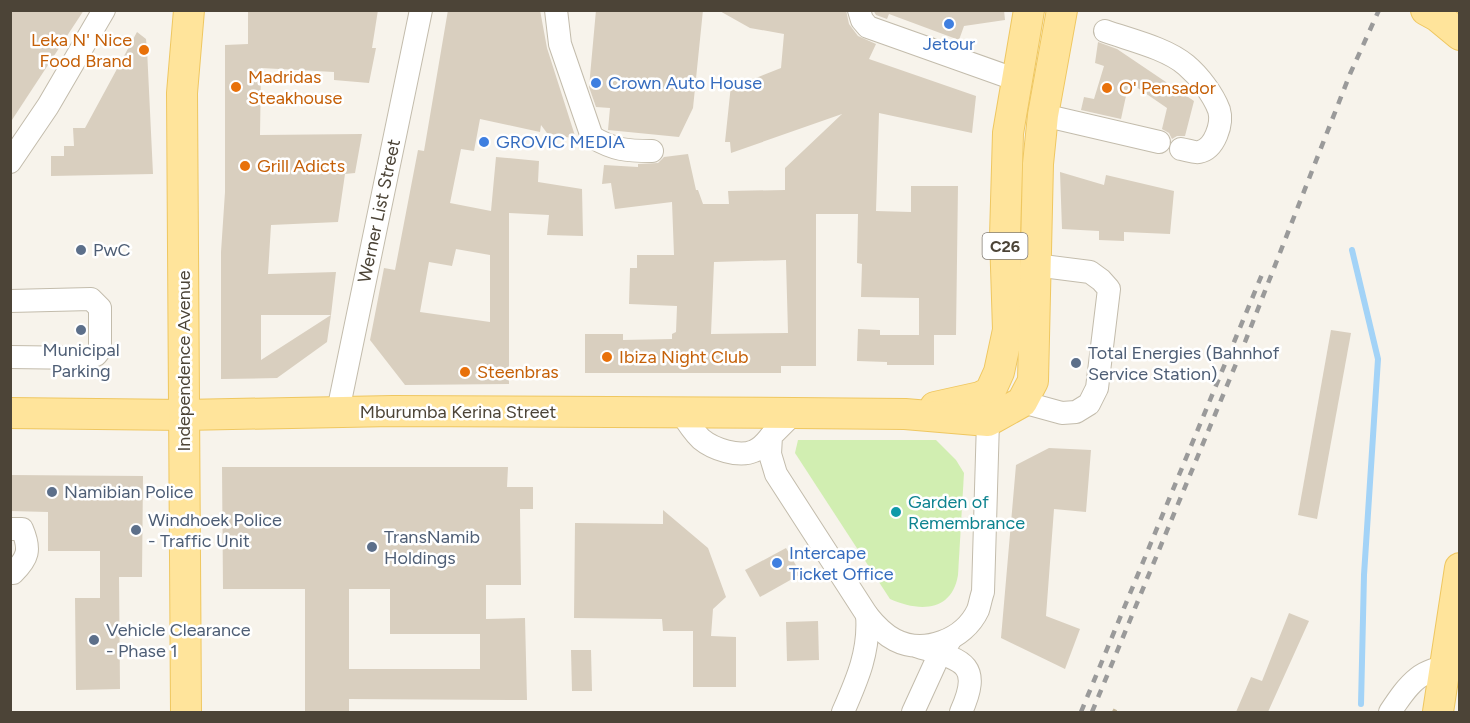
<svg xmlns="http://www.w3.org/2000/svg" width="1470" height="723" viewBox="0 0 1470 723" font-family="Figtree,sans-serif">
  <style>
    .green { fill: #d1eeb1 }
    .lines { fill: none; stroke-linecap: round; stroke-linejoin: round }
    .stream { stroke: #a3d3f7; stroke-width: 6 }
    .building { fill: #d9cfbf; fill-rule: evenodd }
    .minor-casing { stroke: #c3bcac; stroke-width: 24 }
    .major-casing { stroke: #efc760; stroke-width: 32 }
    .path { stroke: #c6b89c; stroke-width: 4; stroke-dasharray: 3 3; stroke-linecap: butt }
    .minor { stroke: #fff; stroke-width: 22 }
    .major { stroke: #ffe49b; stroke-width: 30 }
    .rail { stroke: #9a9a9a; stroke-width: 4.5; stroke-dasharray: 8 8; stroke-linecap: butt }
    .shop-dot { fill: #3f7fe0; stroke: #fff; stroke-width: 2 }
    .food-dot { fill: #e8710a; stroke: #fff; stroke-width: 2 }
    .service-dot { fill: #5c6f8a; stroke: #fff; stroke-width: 2 }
    .culture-dot { fill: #0f9aa8; stroke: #fff; stroke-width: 2 }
    .labels { text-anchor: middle; stroke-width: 5; stroke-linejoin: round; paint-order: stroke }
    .shield { fill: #fff; stroke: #827c73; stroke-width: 1.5 }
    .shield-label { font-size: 16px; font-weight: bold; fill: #4c4437 }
    .food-label { font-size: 18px; fill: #c56008; stroke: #fff; text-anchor: start }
    .shop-label { font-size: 18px; fill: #366cbe; stroke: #fff; text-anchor: start }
    .street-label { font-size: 18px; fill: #4c4437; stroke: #fff }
    .service-label { font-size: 18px; fill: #4e5e75; stroke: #fff; text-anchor: start }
    .culture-label { font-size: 18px; fill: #0d838f; stroke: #fff; text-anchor: start }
  </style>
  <rect width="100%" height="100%" fill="#f7f3eb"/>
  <!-- green -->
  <path class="green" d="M 798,440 L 936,440 L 956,460 L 964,473 L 958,575 C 952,612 919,612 890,599 L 795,453 Z"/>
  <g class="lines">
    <!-- stream -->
    <path class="stream" d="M 1352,250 L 1378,359 L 1364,575 L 1361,704"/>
  </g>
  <!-- building -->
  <g class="building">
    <path d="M 10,10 L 84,10 L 10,123 Z"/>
    <path d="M 248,10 L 378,10 L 372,48 L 376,48 L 369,83 L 334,80 L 334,72 L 261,68 L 260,135 L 362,134 L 355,173 L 345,174 L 338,222 L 271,225 L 268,274 L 336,272 L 331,315 L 261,315 L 261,360 L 331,315 L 327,342 L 277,378 L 221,379 L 221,252 L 225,192 L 225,45 L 248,44 Z"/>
    <path d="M 448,10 L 540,10 L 547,48 L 576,139 L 547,133 L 541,125 L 540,132 L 480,119 L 474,151 L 461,149 L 450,203 L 491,211 L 496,157 L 539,161 L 538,182 L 582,189 L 583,236 L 547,235 L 549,215 L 509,213 L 509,384 L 405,385 L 370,340 L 384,268 L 395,270 L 418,150 L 424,151 ZM 456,249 L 490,255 L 490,322 L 420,312 L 429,262 L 452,266 Z"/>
    <path d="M 596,10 L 703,10 L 693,108 L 679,137 L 608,130 L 610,108 L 596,107 L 589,87 Z"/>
    <path d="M 718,10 L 846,10 L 849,24 L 858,36 L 876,44 L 869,59 L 976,96 L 972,133 L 879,113 L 876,211 L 911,212 L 911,186 L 958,186 L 956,335 L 934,335 L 934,365 L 887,365 L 887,362 L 857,361 L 858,329 L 880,330 L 880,335 L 919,335 L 919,298 L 861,297 L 862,264 L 857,263 L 858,214 L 816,214 L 816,366 L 781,366 L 781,373 L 585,373 L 585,334 L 623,334 L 623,340 L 672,339 L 672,334 L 676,332 L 677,306 L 629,304 L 630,268 L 637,268 L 637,255 L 674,255 L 672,202 L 615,209 L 611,183 L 602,184 L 604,165 L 638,167 L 638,164 L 658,163 L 664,157 L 688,154 L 696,190 L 698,190 L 703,204 L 729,204 L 728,191 L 785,190 L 785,168 L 842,114 L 731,153 L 730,142 L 725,142 L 731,85 L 743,83 L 781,68 L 784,34 L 750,28 ZM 786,260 L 788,333 L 711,334 L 714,262 Z"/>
    <path d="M 873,10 L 1004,10 L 1005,20 L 964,26 L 959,40 L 889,14 L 887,19 L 876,15 Z"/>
    <path d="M 137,32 L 146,39 L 147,49 L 153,174 L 51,176 L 51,156 L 64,156 L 64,146 L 74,146 L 73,128 L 85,128 Z"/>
    <path d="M 1098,42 L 1117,49 L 1194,101 L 1185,136 L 1177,136 L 1172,139 L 1169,133 L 1162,129 L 1167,108 L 1129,82 L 1121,119 L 1081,110 L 1084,97 L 1094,99 L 1104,66 L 1095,63 Z"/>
    <path d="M 1060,172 L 1104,185 L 1106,175 L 1174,191 L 1170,234 L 1124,232 L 1124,241 L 1099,240 L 1099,231 L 1062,229 Z"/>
    <path d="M 1331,330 L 1351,333 L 1317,519 L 1298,515 Z"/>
    <path d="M 1049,448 L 1091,450 L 1086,512 L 1054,509 L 1046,616 L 1080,629 L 1065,669 L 1001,638 L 1016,465 Z"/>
    <path d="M 222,467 L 508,467 L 507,487 L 533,487 L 533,509 L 520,509 L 521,585 L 486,585 L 486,619 L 525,618 L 527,700 L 349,699 L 349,712 L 305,712 L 305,589 L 223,589 ZM 349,589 L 390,589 L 390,634 L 480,634 L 480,669 L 349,669 Z"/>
    <path d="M 10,475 L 143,476 L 142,577 L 119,577 L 120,689 L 76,690 L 75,598 L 100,598 L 100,551 L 48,551 L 48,512 L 10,511 Z"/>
    <path d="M 663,510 L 708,548 L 726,597 L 713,609 L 711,636 L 736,637 L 736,687 L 693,687 L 693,631 L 663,631 L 662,619 L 574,618 L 575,523 L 663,524 Z"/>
    <path d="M 786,548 L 801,574 L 760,597 L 745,570 Z"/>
    <path d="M 1289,613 L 1309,621 L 1268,712 L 1236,712 L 1251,677 L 1262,681 Z"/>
    <path d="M 818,621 L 819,660 L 787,661 L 786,622 Z"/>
    <path d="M 571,650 L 591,650 L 592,691 L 572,691 Z"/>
  </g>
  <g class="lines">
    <defs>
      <g id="minor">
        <path d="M 556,10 L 560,44 L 592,137 C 614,150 626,151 652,151"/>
        <path d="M 859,10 L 862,20 L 868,27 L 1017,80"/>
        <path d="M 1105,31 C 1130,40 1166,48 1186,65 C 1199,76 1213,94 1219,110 C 1223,123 1215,149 1199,152 C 1194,153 1187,150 1181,149"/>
        <path d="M 1043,115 L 1159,142"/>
        <path d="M 10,162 L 48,106 L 104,10"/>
        <path d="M 10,301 L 91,299 L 100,308 L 100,350 L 96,355 L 86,358 L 10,357"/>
        <path d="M 1022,402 L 1062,413 L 1076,412 L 1089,404 L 1097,388 L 1109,289 L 1101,280 L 1090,272 L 1035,265"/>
        <path d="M 338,411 L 421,10"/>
        <path d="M 681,412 C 687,422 693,431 701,439 C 713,449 739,458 754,451 C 762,448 766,442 771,436"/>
        <path d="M 794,413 L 771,436 L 770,454 L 776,474 L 867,615 C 875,625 883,634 895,640 C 924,655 964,640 978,610 C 980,604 981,597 983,592 L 988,421 L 983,405"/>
        <path d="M 10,529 L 22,529 C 31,550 28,558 13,573 L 10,573"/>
        <path d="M 919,647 C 962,660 983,663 961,712"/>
        <path d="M 843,712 C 857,680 870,651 867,615"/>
        <path d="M 913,712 L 940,653 L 949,642"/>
        <path d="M 1390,712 C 1408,685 1422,664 1459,668"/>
      </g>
      <g id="major">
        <path d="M 1426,10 L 1437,16 L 1460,35"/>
        <path d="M 935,407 L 980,397 L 990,392 L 999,372 L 1008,330 L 1005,236 L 1008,133 L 1029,10"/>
        <path d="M 10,413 L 184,415 L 393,411 L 794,413 L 905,414 L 988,421 L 1022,402 L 1033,381 L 1038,164 L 1043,115 L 1062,10"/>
        <path d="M 186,712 L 182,93 L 189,10"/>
        <path d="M 1438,712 L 1460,568"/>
      </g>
    </defs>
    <!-- minor casing -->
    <use href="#minor" class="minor-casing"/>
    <!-- major casing -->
    <use href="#major" class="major-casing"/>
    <!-- path -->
    <path class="path" d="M 1114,712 L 1116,708"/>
    <!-- minor -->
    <use href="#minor" class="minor"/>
    <!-- major -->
    <use href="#major" class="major"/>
    <!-- rail -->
    <g class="rail">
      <path d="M 1081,712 L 1263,272"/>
      <path d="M 1092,712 L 1245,342 L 1350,74 L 1379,10"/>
    </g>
  </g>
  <!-- markers -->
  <g class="shop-dot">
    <circle cx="949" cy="24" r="6"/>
    <circle cx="596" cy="83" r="6"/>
    <circle cx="484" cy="142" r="6"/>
    <circle cx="777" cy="563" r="6"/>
  </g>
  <g class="food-dot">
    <circle cx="144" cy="50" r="6"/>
    <circle cx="236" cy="87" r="6"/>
    <circle cx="1107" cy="88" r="6"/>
    <circle cx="245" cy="166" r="6"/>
    <circle cx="607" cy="357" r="6"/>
    <circle cx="465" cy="372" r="6"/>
  </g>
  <g class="service-dot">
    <circle cx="81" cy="250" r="6"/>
    <circle cx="81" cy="330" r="6"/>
    <circle cx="1076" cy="363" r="6"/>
    <circle cx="52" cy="492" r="6"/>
    <circle cx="136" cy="530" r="6"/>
    <circle cx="372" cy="547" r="6"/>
    <circle cx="94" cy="640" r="6"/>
  </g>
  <circle class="culture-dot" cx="896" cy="512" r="6"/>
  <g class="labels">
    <!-- shield labels -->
    <rect class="shield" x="982.5" y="233" width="45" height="26" rx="4.5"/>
    <g class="shield-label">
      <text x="1005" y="252">C26</text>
    </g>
    <!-- food labels -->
    <g class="food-label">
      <text x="132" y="46" text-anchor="end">Leka N' Nice<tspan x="132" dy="21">Food Brand</tspan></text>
      <text x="248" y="83">Madridas<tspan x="248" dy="21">Steakhouse</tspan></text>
      <text x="1119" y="94">O' Pensador</text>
      <text x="257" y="172">Grill Adicts</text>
      <text x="619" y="363">Ibiza Night Club</text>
      <text x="477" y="378">Steenbras</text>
    </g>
    <!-- shop labels -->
    <g class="shop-label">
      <text x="949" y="50" text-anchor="middle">Jetour</text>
      <text x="608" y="89">Crown Auto House</text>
      <text x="496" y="148">GROVIC MEDIA</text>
      <text x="789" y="559">Intercape<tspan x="789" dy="21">Ticket Office</tspan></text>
    </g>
    <!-- street labels -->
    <g class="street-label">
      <text transform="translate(379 211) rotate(-78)" y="6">Werner List Street</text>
      <text transform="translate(184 361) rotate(-90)" y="6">Independence Avenue</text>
      <text x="458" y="418">Mburumba Kerina Street</text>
    </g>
    <!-- service labels -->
    <g class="service-label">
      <text x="93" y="256">PwC</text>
      <text x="81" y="356" text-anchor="middle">Municipal<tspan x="81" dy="21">Parking</tspan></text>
      <text x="1088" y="359">Total Energies (Bahnhof<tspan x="1088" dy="21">Service Station)</tspan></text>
      <text x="64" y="498">Namibian Police</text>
      <text x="148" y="526">Windhoek Police<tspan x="148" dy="21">- Traffic Unit</tspan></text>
      <text x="384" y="543">TransNamib<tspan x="384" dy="21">Holdings</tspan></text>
      <text x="106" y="636">Vehicle Clearance<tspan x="106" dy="21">- Phase 1</tspan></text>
    </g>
    <!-- culture labels -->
    <g class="culture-label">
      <text x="908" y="508">Garden of<tspan x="908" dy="21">Remembrance</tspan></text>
    </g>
  </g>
  <!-- border -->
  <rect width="1470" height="723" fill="none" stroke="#4c4437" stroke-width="24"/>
</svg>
